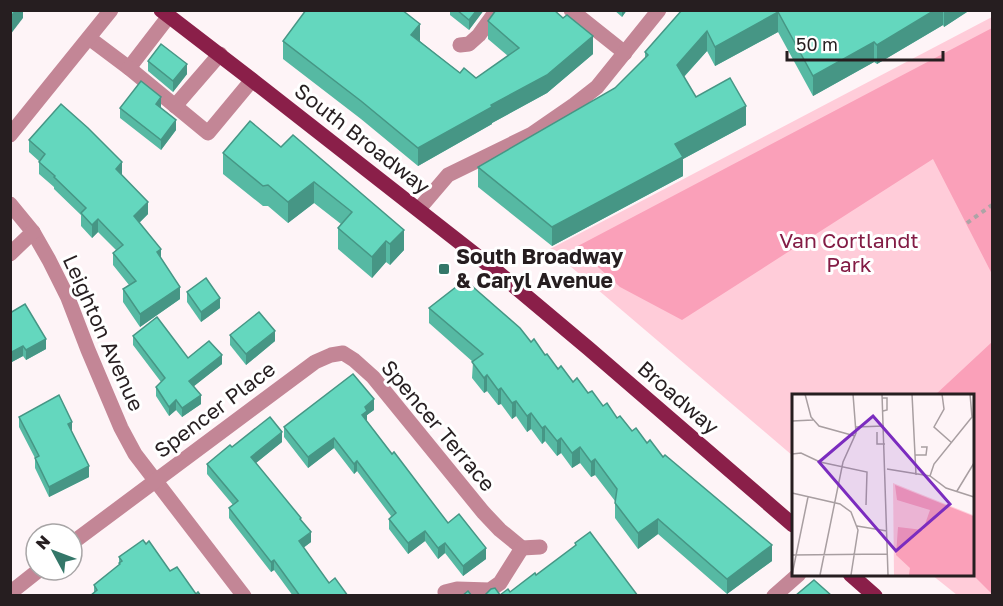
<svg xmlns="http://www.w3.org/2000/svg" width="1003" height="606" viewBox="0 0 1003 606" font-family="'Golos Text',sans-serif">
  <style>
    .green { fill: #ffccd9 }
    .forest { fill: #faa0b9 }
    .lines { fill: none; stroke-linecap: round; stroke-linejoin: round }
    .path { stroke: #ada4a6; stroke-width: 4; stroke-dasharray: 4.5 4.5; stroke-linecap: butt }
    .minor { stroke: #c38696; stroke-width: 15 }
    .major { stroke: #8a1f49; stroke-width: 15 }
    .wall { fill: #56b9a3 }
    .shaded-wall { fill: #469685 }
    .building { fill: #64d7be; stroke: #469685; stroke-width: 1.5 }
    .poi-dot { fill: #347769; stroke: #fff; stroke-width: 2 }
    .labels { text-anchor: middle; stroke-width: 6; stroke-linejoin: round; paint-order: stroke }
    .street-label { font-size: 21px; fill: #261e20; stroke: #fff }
    .park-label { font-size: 21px; fill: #831c45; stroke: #fff }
    .poi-label { font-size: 21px; font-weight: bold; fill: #261e20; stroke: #fff; text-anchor: start }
    .inset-road { fill: none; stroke: #a89ea1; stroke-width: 1.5 }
    .view { fill: #7b2cbf; fill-opacity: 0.15; stroke: #7b2cbf; stroke-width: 3 }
    .inset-edge { fill: none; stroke: #261e20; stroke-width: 3 }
  </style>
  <rect width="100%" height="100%" fill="#fef4f7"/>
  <!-- green -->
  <path class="green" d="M 992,17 L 992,595 L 957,595 L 932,575 L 972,574 L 972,396 L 793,396 L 793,456 L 550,249 Z"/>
  <!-- forest -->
  <g class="forest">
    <path d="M 992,28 L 992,274 L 933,159 L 682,320 L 620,287 L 576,247 Z"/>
    <path d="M 992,342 L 992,594 L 972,574 L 972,396 L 934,396 Z"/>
  </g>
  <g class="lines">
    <!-- path -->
    <path class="path" d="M 967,223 L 992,205"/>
    <!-- minor -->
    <g class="minor">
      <path d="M 571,10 L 625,53"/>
      <path d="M 89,38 L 129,68 L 169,16"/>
      <path d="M 460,45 L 469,44 L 479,35 L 497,10"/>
      <path d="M 129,68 L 208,133 L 252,80"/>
      <path d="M 175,106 L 220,54"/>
      <path d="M 10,135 L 111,10"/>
      <path d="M 10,204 L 33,232 L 49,260 L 68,298 L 88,350 L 121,428 L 135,454 L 244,596"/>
      <path d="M 419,209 L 448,175 L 532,134 L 574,105 L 597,87 L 659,10"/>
      <path d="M 10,254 L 33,232"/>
      <path d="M 72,543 L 315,362 L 331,355 L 343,353 L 354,360 L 373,377 L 483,512 L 500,530 L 522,548 L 540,547"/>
      <path d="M 445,592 L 457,589 L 490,590 L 500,583 L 522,548"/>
      <path d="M 10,593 L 39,570"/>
      <path d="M 774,596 L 799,574"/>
    </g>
    <!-- major -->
    <g class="major">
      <path d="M 161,10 L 252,80 L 495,270 L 588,348 L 793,525"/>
      <path d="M 850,574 L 875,596"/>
    </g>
  </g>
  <!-- wall -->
  <g class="wall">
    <path d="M 447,10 L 484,10 L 469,30 L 450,15 L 450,12 Z"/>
    <path d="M 614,10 L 627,10 L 622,17 Z"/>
    <path d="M 682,10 L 970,10 L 944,27 L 943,25 L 877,64 L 874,62 L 813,96 L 778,32 L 715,66 L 707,51 L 684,77 L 696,97 L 746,125 L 683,159 L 683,176 L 552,246 L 478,187 L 478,167 L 615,88 L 645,58 L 645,52 Z"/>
    <path d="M 488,21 L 593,54 L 547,93 L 492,123 L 492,124 L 418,166 L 361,119 L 283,59 L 283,41 L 420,41 L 460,73 L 476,78 L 508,56 L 488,39 Z"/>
    <path d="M 148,61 L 187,74 L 173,92 L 148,71 Z"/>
    <path d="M 161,107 L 161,108 L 176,130 L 161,150 L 120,118 L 120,108 Z"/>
    <path d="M 250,121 L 404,250 L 390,265 L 386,262 L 372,278 L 338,249 L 338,228 L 341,224 L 314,203 L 288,223 L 268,206 L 263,206 L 223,174 L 223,153 Z"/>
    <path d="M 29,140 L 122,175 L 148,214 L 139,223 L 161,259 L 180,299 L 140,327 L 123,302 L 123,289 L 129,285 L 113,265 L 113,253 L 116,250 L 98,232 L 92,238 L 81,226 L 81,215 L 54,189 L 54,187 L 39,174 L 39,161 L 29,152 Z"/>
    <path d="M 187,292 L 220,308 L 201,322 L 187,302 Z"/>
    <path d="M 429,308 L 531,342 L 573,382 L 603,406 L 632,431 L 647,443 L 663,457 L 772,561 L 727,594 L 658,534 L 638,549 L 615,518 L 615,501 L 595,475 L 591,477 L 580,463 L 572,468 L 561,453 L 557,456 L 545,441 L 542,444 L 531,429 L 527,432 L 516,416 L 512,419 L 501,404 L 498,405 L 487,391 L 484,393 L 472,378 L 473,362 L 429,323 Z"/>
    <path d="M 10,313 L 46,349 L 26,360 L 23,356 L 10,363 Z"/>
    <path d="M 230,335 L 275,341 L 246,365 L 230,345 Z"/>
    <path d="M 133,336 L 188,358 L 222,364 L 194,386 L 201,404 L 182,417 L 176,410 L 169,416 L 156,396 L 156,387 L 161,382 L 133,345 Z"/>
    <path d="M 374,410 L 367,415 L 367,422 L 392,454 L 448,523 L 486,559 L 463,576 L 445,553 L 438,559 L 425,541 L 408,554 L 389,529 L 389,519 L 391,516 L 357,471 L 354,474 L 334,448 L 308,468 L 284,437 L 284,427 Z"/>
    <path d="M 19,417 L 72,432 L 89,477 L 49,497 L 35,468 L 35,458 L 19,427 Z"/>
    <path d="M 282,442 L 256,463 L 301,520 L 311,542 L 303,548 L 329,583 L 348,596 L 293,596 L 274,570 L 271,572 L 229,518 L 229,508 L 233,505 L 207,474 L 207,464 L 232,447 Z"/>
    <path d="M 146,544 L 170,571 L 196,594 L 94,593 L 94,585 L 119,565 L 119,557 Z"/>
  </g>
  <!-- shaded-wall -->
  <g class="shaded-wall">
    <path d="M 16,10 L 23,10 L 23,18 L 10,35 L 10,18 Z"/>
    <path d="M 477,10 L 484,10 L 469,30 L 469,20 Z"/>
    <path d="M 622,10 L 627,10 L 622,17 Z"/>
    <path d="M 935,10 L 943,10 L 943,25 L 877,64 L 877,45 Z"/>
    <path d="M 944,10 L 970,10 L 944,27 Z"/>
    <path d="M 778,12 L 778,32 L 715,66 L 715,47 Z"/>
    <path d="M 420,24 L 420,42 L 411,35 Z"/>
    <path d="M 707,31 L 707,51 L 677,84 L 677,65 Z"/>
    <path d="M 593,36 L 593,54 L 547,93 L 492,123 L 492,124 L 418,166 L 418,148 L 491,105 Z"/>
    <path d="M 874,42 L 874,62 L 813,96 L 813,76 Z"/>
    <path d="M 187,64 L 187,74 L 173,92 L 173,81 Z"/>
    <path d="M 161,97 L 161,107 L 156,114 L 156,104 Z"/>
    <path d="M 746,106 L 746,125 L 683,159 L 683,176 L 552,246 L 552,227 L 675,144 Z"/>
    <path d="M 176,120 L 176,130 L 161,150 L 161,140 Z"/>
    <path d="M 122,162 L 122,175 L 116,181 L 116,169 Z"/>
    <path d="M 314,182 L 314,203 L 288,223 L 288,202 Z"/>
    <path d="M 148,202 L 148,214 L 134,228 L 134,216 Z"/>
    <path d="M 98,219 L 98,232 L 92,238 L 92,225 Z"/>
    <path d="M 404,230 L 404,250 L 390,265 L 390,244 Z"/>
    <path d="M 386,241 L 386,262 L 372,278 L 372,257 Z"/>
    <path d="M 161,249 L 161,261 L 157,252 Z"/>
    <path d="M 180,287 L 180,299 L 140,327 L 140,314 Z"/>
    <path d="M 220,298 L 220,308 L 201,322 L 201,312 Z"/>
    <path d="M 275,331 L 275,341 L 246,365 L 246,354 Z"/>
    <path d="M 46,339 L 46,349 L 26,360 L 26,350 Z"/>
    <path d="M 23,346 L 23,356 L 10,363 L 10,353 Z"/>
    <path d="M 222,355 L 222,364 L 189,390 L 189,381 Z"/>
    <path d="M 487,375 L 487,391 L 484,393 L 484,378 Z"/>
    <path d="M 501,388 L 501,404 L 498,405 L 498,390 Z"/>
    <path d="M 201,395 L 201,404 L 182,417 L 182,408 Z"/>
    <path d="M 374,399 L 374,410 L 367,415 L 367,421 L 362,426 L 362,415 L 365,407 Z"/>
    <path d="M 176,400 L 176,410 L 169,416 L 169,407 Z"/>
    <path d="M 516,401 L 516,416 L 512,419 L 512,403 Z"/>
    <path d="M 531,413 L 531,429 L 527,432 L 527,416 Z"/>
    <path d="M 72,422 L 72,432 L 68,434 L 68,424 Z"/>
    <path d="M 545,426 L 545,441 L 542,444 L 542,428 Z"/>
    <path d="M 282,432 L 282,442 L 251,467 L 251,457 Z"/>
    <path d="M 334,438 L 334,448 L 308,468 L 308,457 Z"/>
    <path d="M 561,438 L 561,453 L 557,456 L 557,441 Z"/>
    <path d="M 580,447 L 580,463 L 572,468 L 572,453 Z"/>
    <path d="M 595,459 L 595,475 L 591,477 L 591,462 Z"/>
    <path d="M 357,461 L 357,471 L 354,474 L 354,464 Z"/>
    <path d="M 89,466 L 89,477 L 49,497 L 49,487 Z"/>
    <path d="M 12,486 L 12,496 L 10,497 L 10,487 Z"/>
    <path d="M 658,519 L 658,534 L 638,549 L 638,533 Z"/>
    <path d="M 425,531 L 425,541 L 408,554 L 408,543 Z"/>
    <path d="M 311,532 L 311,542 L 299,551 L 299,541 Z"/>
    <path d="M 445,543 L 445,553 L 438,559 L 438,548 Z"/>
    <path d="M 772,545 L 772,561 L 727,594 L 727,579 Z"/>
    <path d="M 486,548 L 486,559 L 463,576 L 463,566 Z"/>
    <path d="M 274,560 L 274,570 L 271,572 L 271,562 Z"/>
  </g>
  <!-- building -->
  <g class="building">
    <path d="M 10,10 L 16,10 L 10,18 Z"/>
    <path d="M 306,10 L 402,10 L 420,24 L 411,35 L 460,73 L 464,68 L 476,78 L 519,48 L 488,21 L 496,10 L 554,10 L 563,18 L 567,15 L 593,36 L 547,75 L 491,105 L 492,107 L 418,148 L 361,101 L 283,41 Z"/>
    <path d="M 457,10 L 477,10 L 469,20 Z"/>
    <path d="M 682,10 L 935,10 L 877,45 L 874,42 L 813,76 L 778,12 L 715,47 L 707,31 L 677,65 L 696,97 L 730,78 L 746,106 L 675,144 L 683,157 L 552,227 L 478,167 L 615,88 L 648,55 L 645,52 Z"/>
    <path d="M 161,44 L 187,64 L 173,81 L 148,61 Z"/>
    <path d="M 141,81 L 161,97 L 156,104 L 176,120 L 161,140 L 120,108 Z"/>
    <path d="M 61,104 L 88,128 L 122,162 L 116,169 L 148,202 L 134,216 L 161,249 L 157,252 L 180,287 L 140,314 L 123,289 L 136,281 L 113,253 L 123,245 L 98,219 L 92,225 L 81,213 L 86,208 L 54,177 L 55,176 L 39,162 L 45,154 L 29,140 Z"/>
    <path d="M 250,121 L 281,147 L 293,135 L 404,230 L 390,244 L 386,241 L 372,257 L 338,228 L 352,212 L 314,182 L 288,202 L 268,185 L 263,186 L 223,153 Z"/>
    <path d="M 206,278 L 220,298 L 201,312 L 187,292 Z"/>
    <path d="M 465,280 L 520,328 L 531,342 L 534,339 L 545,355 L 547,354 L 558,369 L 561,366 L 573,382 L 577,378 L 588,393 L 592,391 L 603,406 L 607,403 L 617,418 L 620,416 L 632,431 L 636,428 L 647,443 L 650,440 L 663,457 L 665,455 L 772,545 L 727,579 L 658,519 L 638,533 L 615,503 L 617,489 L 595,459 L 591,462 L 580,447 L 572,453 L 561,438 L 557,441 L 545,426 L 542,428 L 531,413 L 527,416 L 516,401 L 512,403 L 501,388 L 498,390 L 487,375 L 484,378 L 472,362 L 483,354 L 429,308 Z"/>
    <path d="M 25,304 L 46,339 L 26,350 L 23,346 L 10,353 L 10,313 Z"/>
    <path d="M 259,312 L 275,331 L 246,354 L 230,335 Z"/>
    <path d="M 157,317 L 188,358 L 209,341 L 222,355 L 189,381 L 201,395 L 182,408 L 176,400 L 169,407 L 156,387 L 165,378 L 133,336 Z"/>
    <path d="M 353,374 L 374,399 L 365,407 L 367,411 L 362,415 L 392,454 L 394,452 L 448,523 L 459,514 L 486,548 L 463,566 L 445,543 L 438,548 L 425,531 L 408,543 L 389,519 L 396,513 L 357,461 L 354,464 L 334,438 L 308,457 L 284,427 Z"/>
    <path d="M 59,395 L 72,422 L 68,424 L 89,466 L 49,487 L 35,458 L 39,456 L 19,417 Z"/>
    <path d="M 270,417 L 282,432 L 251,457 L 301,518 L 300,519 L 311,532 L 299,541 L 329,583 L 335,578 L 348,596 L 300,596 L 274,560 L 271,562 L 229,508 L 238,501 L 207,464 L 230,445 L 232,447 Z"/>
    <path d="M 590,532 L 638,596 L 484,596 L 491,589 L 495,588 L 500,595 L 508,589 L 510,592 L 535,573 L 536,575 L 576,545 L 575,543 Z"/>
    <path d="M 143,540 L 146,544 L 149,541 L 170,571 L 177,567 L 196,594 L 198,592 L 201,596 L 90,596 L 97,590 L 94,585 L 120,564 L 119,563 L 122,561 L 119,557 Z"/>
    <path d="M 814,580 L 832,596 L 795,596 Z"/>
    <path d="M 468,591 L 472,596 L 462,596 Z"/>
  </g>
  <!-- markers -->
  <rect class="poi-dot" x="438" y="263" width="12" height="12" rx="3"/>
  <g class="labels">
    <!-- street labels -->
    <g class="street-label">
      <text transform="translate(362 139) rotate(38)" y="7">South Broadway</text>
      <text transform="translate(103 333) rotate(66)" y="7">Leighton Avenue</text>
      <text transform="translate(678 398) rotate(41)" y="7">Broadway</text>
      <text transform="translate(215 410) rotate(-37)" y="7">Spencer Place</text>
      <text transform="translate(438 426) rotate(50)" y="7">Spencer Terrace</text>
    </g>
    <!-- park labels -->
    <g class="park-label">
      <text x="849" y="248">Van Cortlandt<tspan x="849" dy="24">Park</tspan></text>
    </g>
    <!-- poi labels -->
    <g class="poi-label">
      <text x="456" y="264">South Broadway<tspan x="456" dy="24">&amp; Caryl Avenue</tspan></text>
    </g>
  </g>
  <!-- overview -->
  <g transform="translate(792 394)">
    <rect width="182" height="182" fill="#fef4f7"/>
    <path d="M 101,89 L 181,121 L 181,181 L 102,181 Z" fill="#ffccd9"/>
    <path d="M 103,91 L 181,122 L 181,181 L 117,181 L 118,174 L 104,161 L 106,133 L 131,136 L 138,116 L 105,106 Z" fill="#faa0b9"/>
    <path class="inset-road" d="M 13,0 L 19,23 L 27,32 L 63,42M 90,0 L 96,181M 120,0 L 124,81M 150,0 L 152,15 L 142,33 L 160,49M 90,4 L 95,4 L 95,16 L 91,17M 0,27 L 21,26M 64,33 L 92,32M 85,38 L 85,50 L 93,50M 0,60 L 9,59 L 28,68 L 75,78 L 74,111M 123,61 L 134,61 L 135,53 L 129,53M 95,75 L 138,82 L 154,94 L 182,103M 138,82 L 142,70 L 180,23 L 178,0M 165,97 L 182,69M 0,99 L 48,110 L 59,118 L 66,136 L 59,181M 65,132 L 95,137M 0,161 L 96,160M 0,181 L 16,103M 28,181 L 51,68 L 64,39 L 61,0"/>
    <path class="view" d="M 81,22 L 158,110 L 104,157 L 27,68 Z"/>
    <rect width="182" height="182" class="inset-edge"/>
  </g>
  <!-- border -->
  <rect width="1003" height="606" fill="none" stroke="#261e20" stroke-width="24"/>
  <!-- north arrow -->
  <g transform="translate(54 552) rotate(311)"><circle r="28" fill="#ffffff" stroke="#a8a5a6" stroke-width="1.5"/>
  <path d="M0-4.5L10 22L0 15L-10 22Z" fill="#347769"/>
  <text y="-9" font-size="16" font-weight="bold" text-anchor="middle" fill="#261e20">N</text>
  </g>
  <!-- scale -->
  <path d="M787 51v9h156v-9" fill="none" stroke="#261e20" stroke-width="3"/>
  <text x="796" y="51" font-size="18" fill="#261e20" stroke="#ffffff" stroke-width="4.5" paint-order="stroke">50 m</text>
</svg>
